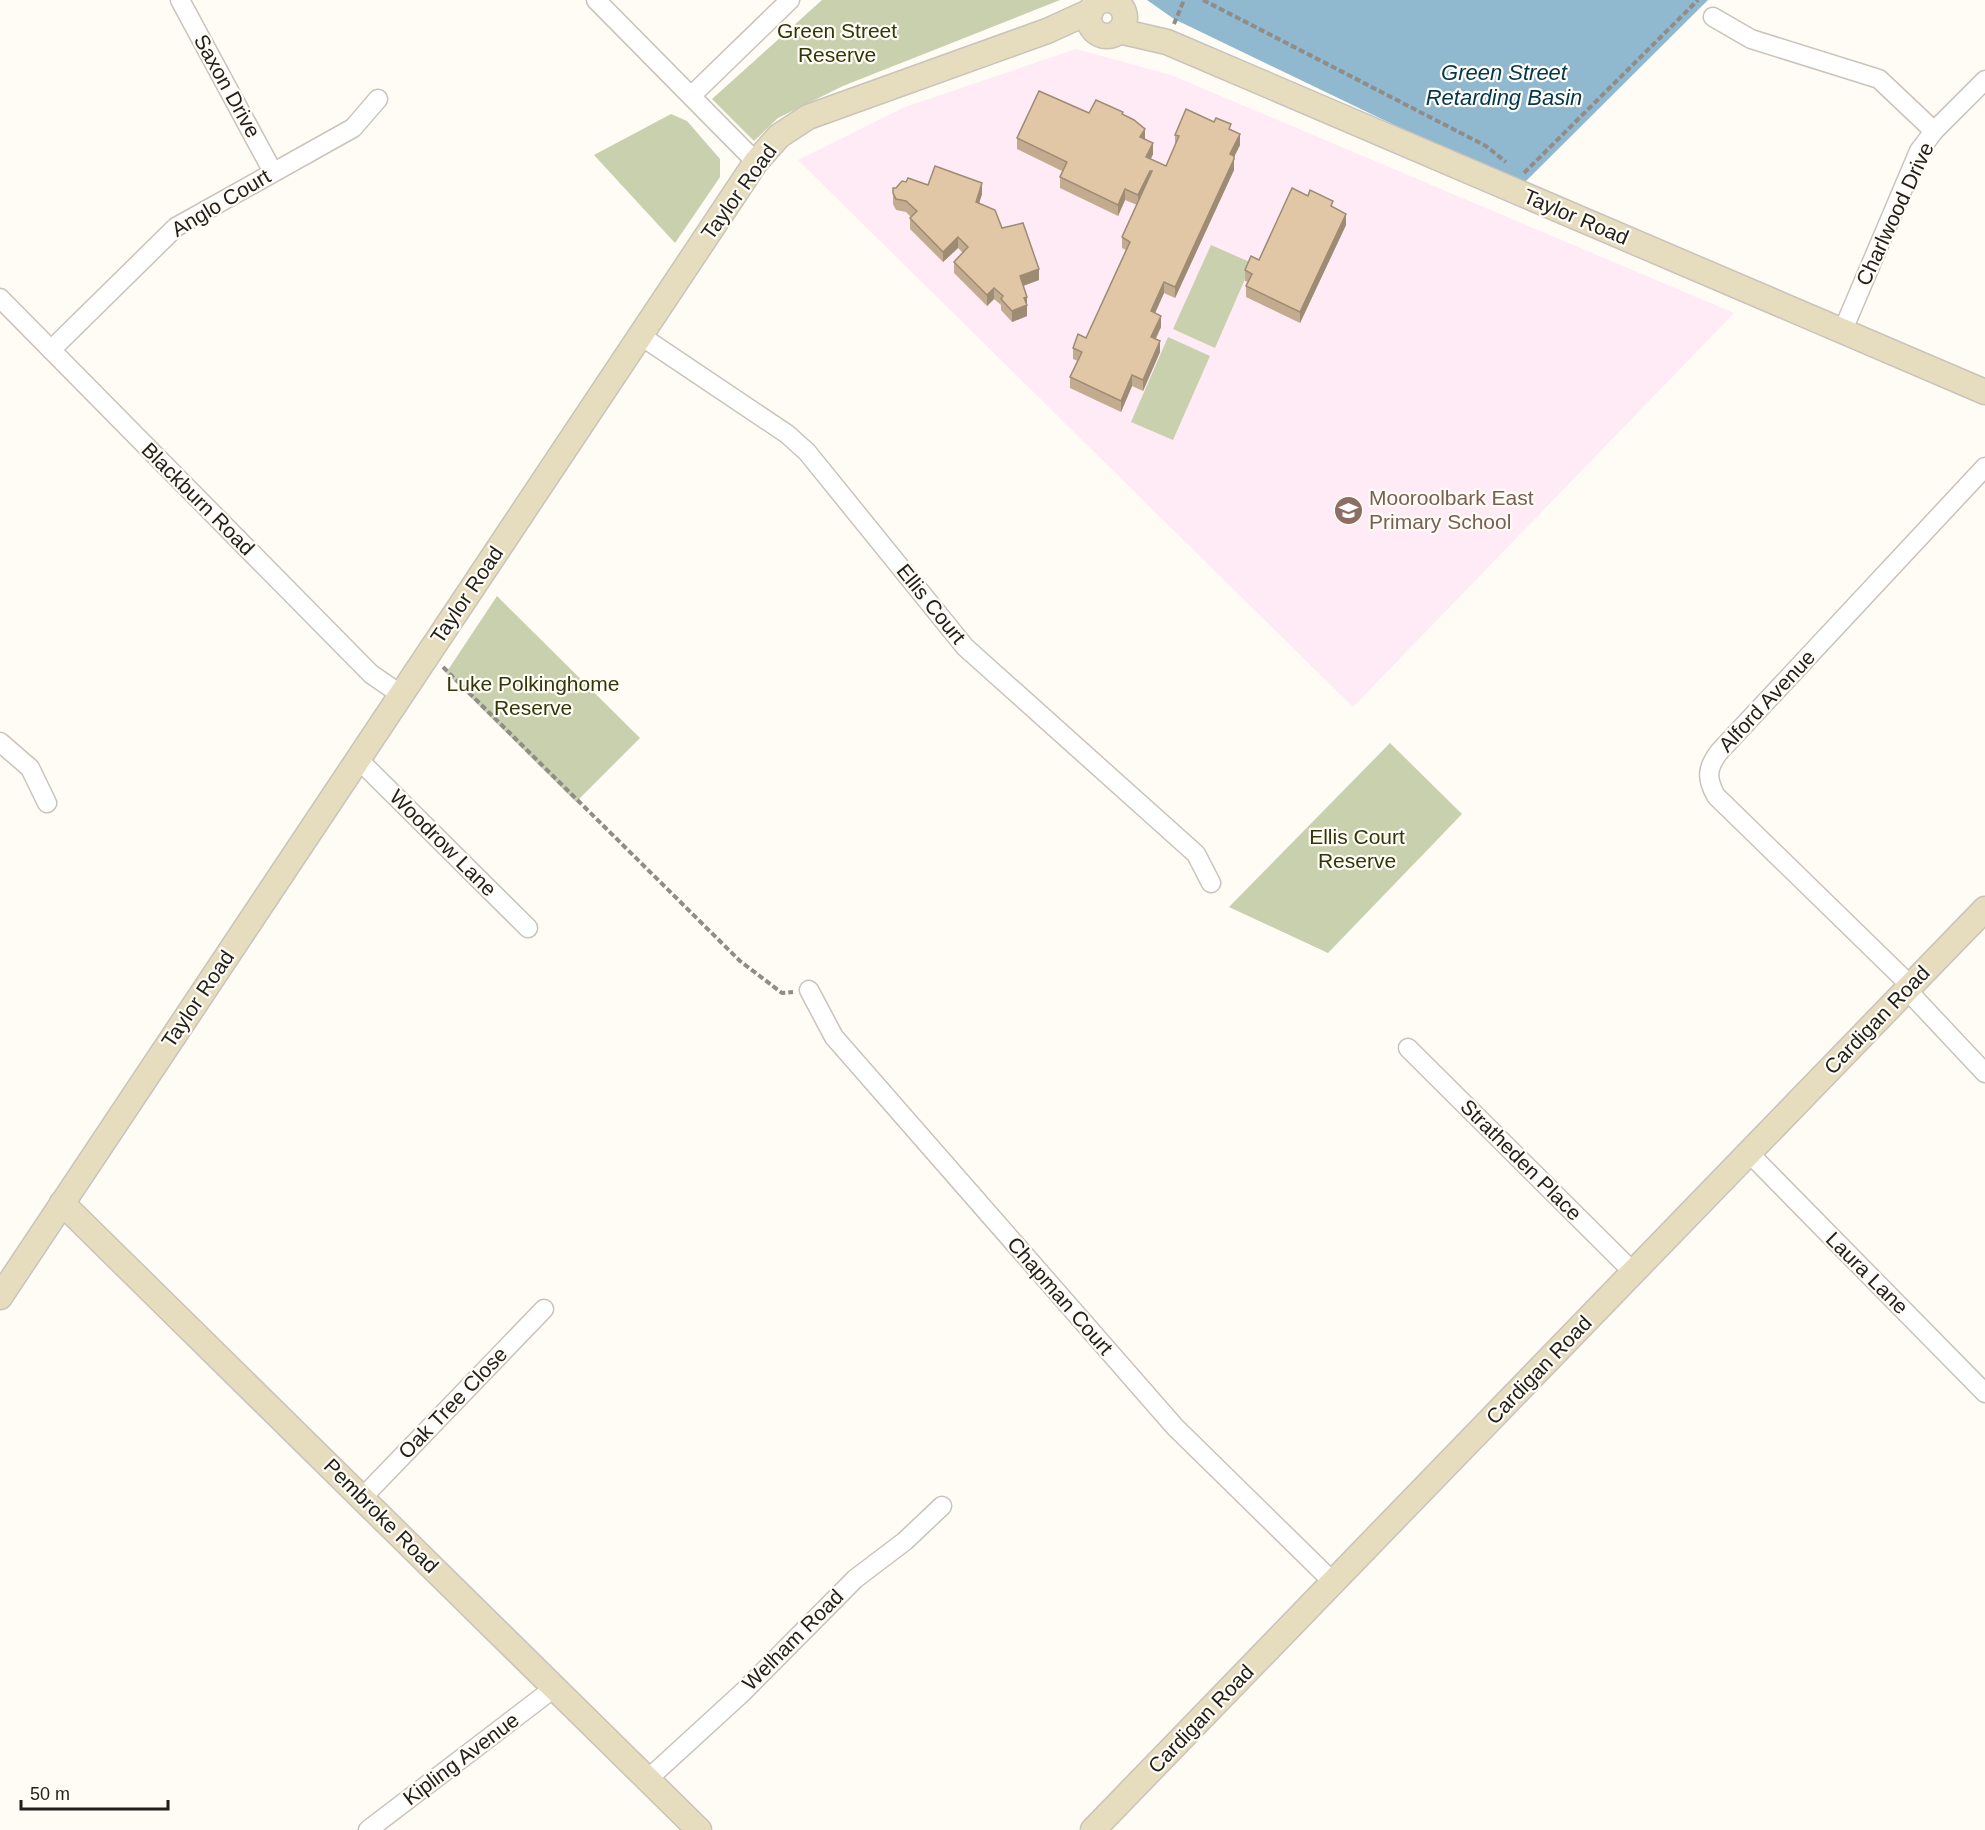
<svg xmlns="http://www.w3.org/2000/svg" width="1985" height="1830" viewBox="0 0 1985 1830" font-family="Helvetica,sans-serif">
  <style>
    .education { fill: #feebf5 }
    .green { fill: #c8d0ad }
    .water { fill: #90b8cf }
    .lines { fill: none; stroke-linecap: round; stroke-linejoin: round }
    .street-casing { stroke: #cac3bb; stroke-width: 21 }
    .secondary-casing { stroke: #cac3bb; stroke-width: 27 }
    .path { stroke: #908d88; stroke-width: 4; stroke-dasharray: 6 3; stroke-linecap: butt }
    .street { stroke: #fff; stroke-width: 18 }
    .secondary { stroke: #e6ddbe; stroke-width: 24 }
    .wall { fill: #c2ab8e }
    .shaded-wall { fill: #9e8b74 }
    .building { fill: #e1c7a5; stroke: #9e8b74; stroke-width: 1.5 }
    .labels { text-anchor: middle; stroke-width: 4.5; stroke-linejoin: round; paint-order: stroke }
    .park-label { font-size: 21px; fill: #303809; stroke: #fffbf5 }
    .street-label { font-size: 21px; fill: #211f1c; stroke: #fffbf5 }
    .education-label { font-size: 21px; fill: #785e54; stroke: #fffbf5; text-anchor: start }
    .water-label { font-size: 22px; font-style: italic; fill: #013850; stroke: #fffbf5 }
  </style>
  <rect width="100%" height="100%" fill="#fffbf5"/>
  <!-- education -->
  <path class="education" d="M 1076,49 L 1171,75 L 1734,313 L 1353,707 L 798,160 L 905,107 Z"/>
  <!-- green -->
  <g class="green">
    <path d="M 822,0 L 1060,0 L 843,86 L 778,118 L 754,141 L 712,99 Z"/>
    <path d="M 671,114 L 687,121 L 720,159 L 720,177 L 675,243 L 594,155 Z"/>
    <path d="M 1211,245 L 1252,263 L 1215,348 L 1173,329 Z"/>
    <path d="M 1168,337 L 1210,356 L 1173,440 L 1131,422 Z"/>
    <path d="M 497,596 L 640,738 L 576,802 L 446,673 Z"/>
    <path d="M 1390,743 L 1462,814 L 1328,953 L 1229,907 Z"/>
  </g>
  <!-- water -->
  <path class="water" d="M 1147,0 L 1708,0 L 1521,186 L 1174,19 Z"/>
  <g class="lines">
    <defs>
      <g id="street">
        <path d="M 180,0 L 273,172"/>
        <path d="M 596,0 L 756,162"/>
        <path d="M 1119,4 L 1119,0"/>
        <path d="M 1713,17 L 1751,39 L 1879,79 L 1934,131"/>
        <path d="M 691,96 L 790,0"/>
        <path d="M 0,298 L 371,674 L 400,694"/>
        <path d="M 1843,330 L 1919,151 L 1934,131 L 1985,80"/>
        <path d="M 641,336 L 787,434 L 807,452 L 965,647 L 1196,854 L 1211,883"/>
        <path d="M 51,350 L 176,227 L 353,128 L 378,99"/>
        <path d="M 0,742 L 30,768 L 47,803"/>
        <path d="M 358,759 L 528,928"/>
        <path d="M 1911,986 L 1716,796 C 1706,778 1707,768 1719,752 L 1985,467"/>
        <path d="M 809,990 L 834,1037 L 1175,1427 L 1333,1582"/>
        <path d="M 1907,990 L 1985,1073"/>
        <path d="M 1408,1048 L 1634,1273"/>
        <path d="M 1749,1153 L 1985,1393"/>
        <path d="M 362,1498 L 544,1309"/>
        <path d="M 648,1779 L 743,1692 L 855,1579 L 905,1541 L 942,1506"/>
        <path d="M 368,1830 L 554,1688"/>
      </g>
      <g id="secondary">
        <circle cx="1107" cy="18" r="18"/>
        <path d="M 1119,31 L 1167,42 L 1985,392"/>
        <path d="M 62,1203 L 699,1830"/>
        <path d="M 0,1297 L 756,162 L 779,136 L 808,117 L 1047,31 L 1091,11"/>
        <path d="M 1093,1830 L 1985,909"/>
      </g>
    </defs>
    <!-- street casing -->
    <use href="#street" class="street-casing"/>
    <!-- secondary casing -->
    <use href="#secondary" class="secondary-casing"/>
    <!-- path -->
    <g class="path">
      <path d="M 1203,0 L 1486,146 L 1506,162"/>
      <path d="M 1174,24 L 1184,0"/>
      <path d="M 1524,173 L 1698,0"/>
      <path d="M 443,667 L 740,961 L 782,993 L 793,992"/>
    </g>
    <!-- street -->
    <use href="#street" class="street"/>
    <!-- secondary -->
    <use href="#secondary" class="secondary"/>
  </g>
  <!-- wall -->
  <g class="wall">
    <path d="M 1123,115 L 1145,139 L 1153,154 L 1151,159 L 1166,166 L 1175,146 L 1175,135 L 1231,130 L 1240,145 L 1234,157 L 1234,170 L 1176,296 L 1175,298 L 1164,293 L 1155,313 L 1161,327 L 1156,339 L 1160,352 L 1143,391 L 1132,386 L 1121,412 L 1070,388 L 1070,377 L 1078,361 L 1073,359 L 1073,348 L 1086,338 L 1126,250 L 1122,248 L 1122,237 L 1137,205 L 1125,200 L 1118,216 L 1060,188 L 1060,177 L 1062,171 L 1017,149 L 1017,138 Z"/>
    <path d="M 928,185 L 982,194 L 979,203 L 1002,228 L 1039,280 L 1023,286 L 1027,297 L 1027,316 L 1012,322 L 1001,310 L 1001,305 L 994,299 L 987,306 L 954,273 L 954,262 L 963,253 L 958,248 L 943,262 L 910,229 L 910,218 L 911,217 L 906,212 L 896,210 L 893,204 L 893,193 Z"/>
    <path d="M 1333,208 L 1346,225 L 1300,323 L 1246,297 L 1246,286 L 1248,282 L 1245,281 L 1245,270 Z"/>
  </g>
  <!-- shaded-wall -->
  <g class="shaded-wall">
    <path d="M 1145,129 L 1145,140 L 1140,137 Z"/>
    <path d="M 1240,134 L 1240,145 L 1234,157 L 1234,170 L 1175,298 L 1175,287 L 1230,154 Z"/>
    <path d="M 1153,143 L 1153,154 L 1146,168 L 1146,157 Z"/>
    <path d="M 1150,171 L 1150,182 L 1138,206 L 1138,195 Z"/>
    <path d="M 982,183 L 982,194 L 976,213 L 976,202 Z"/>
    <path d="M 1125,189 L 1125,200 L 1118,216 L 1118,205 Z"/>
    <path d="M 1346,214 L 1346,225 L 1300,323 L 1300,312 Z"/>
    <path d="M 958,237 L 958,248 L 943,262 L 943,252 Z"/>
    <path d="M 1039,269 L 1039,280 L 1020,287 L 1020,276 Z"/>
    <path d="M 1164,282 L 1164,293 L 1151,322 L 1151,311 Z"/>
    <path d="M 994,288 L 994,299 L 987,306 L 987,295 Z"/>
    <path d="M 1027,297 L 1027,316 L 1012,322 L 1012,311 L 1024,298 Z"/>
    <path d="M 1161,316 L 1161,327 L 1151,347 L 1151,337 Z"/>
    <path d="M 1160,341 L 1160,352 L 1143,391 L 1143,380 Z"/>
    <path d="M 1132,375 L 1132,386 L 1121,412 L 1121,401 Z"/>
  </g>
  <!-- building -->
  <g class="building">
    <path d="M 1039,91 L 1089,113 L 1096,100 L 1123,112 L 1122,114 L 1134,120 L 1145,129 L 1140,137 L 1153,143 L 1146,157 L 1166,166 L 1179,136 L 1175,135 L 1186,109 L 1214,122 L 1216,118 L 1231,124 L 1229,129 L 1240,134 L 1230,154 L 1234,156 L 1234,159 L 1176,285 L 1175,287 L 1164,282 L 1151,311 L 1161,316 L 1151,337 L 1160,341 L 1143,380 L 1132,375 L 1121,401 L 1070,377 L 1082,352 L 1073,348 L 1078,334 L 1086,338 L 1130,242 L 1122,237 L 1152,171 L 1150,171 L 1138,195 L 1125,189 L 1118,205 L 1060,177 L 1067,162 L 1017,138 Z"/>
    <path d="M 935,166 L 982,183 L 976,202 L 995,210 L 1002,228 L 1023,223 L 1039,269 L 1020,276 L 1027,297 L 1024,298 L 1027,305 L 1012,311 L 1001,299 L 1003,296 L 994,288 L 987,295 L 954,262 L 968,247 L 958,237 L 943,252 L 910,218 L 917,211 L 906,201 L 896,199 L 893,193 L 893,188 L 896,188 L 902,181 L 906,182 L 908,178 L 928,185 Z"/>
    <path d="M 1292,188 L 1308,196 L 1310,190 L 1333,201 L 1331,206 L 1346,214 L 1300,312 L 1246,286 L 1252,274 L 1245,270 L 1251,256 L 1259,260 Z"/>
  </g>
  <!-- icons -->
  <defs>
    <symbol id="school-disc" viewBox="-11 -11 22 22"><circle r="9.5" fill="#8d6e63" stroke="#fffbf5"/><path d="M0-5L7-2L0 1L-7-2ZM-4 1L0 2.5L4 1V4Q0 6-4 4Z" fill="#fff"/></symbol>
  </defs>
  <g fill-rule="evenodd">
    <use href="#school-disc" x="1332" y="494" width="33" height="33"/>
  </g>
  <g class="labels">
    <!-- park labels -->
    <g class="park-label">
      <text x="837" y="38">Green Street<tspan x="837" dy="24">Reserve</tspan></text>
      <text x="533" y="691">Luke Polkinghome<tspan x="533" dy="24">Reserve</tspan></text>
      <text x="1357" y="844">Ellis Court<tspan x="1357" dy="24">Reserve</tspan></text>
    </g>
    <!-- street labels -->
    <g class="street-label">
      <text transform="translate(227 86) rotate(61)" y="7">Saxon Drive</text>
      <text transform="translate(739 192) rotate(-54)" y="7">Taylor Road</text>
      <text transform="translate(221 203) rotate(-31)" y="7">Anglo Court</text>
      <text transform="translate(1895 214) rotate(-65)" y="7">Charlwood Drive</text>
      <text transform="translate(1576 217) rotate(23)" y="7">Taylor Road</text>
      <text transform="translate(198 499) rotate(45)" y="7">Blackburn Road</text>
      <text transform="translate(467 595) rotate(-56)" y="7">Taylor Road</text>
      <text transform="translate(931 604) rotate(51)" y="7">Ellis Court</text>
      <text transform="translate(1767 701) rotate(-47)" y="7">Alford Avenue</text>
      <text transform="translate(443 843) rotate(45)" y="7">Woodrow Lane</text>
      <text transform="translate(198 999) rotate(-56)" y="7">Taylor Road</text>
      <text transform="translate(1877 1020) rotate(-46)" y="7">Cardigan Road</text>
      <text transform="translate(1521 1160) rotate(45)" y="7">Stratheden Place</text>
      <text transform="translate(1867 1273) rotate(45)" y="7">Laura Lane</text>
      <text transform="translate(1060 1296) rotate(49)" y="7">Chapman Court</text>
      <text transform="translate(1539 1370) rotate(-46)" y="7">Cardigan Road</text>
      <text transform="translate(453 1403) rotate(-46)" y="7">Oak Tree Close</text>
      <text transform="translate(381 1516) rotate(45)" y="7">Pembroke Road</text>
      <text transform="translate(793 1640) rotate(-45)" y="7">Welham Road</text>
      <text transform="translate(1201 1719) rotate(-46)" y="7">Cardigan Road</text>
      <text transform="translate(461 1759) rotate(-37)" y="7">Kipling Avenue</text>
    </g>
    <!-- education labels -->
    <g class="education-label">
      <text x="1369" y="505">Mooroolbark East<tspan x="1369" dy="24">Primary School</tspan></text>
    </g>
    <!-- water labels -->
    <g class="water-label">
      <text x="1504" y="80">Green Street<tspan x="1504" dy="25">Retarding Basin</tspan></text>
    </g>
  </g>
  <!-- scale -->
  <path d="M21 1800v9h147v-9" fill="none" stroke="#211f1c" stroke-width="3"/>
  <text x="30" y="1800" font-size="18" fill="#211f1c" stroke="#fffbf5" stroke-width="4.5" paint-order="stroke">50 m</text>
</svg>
